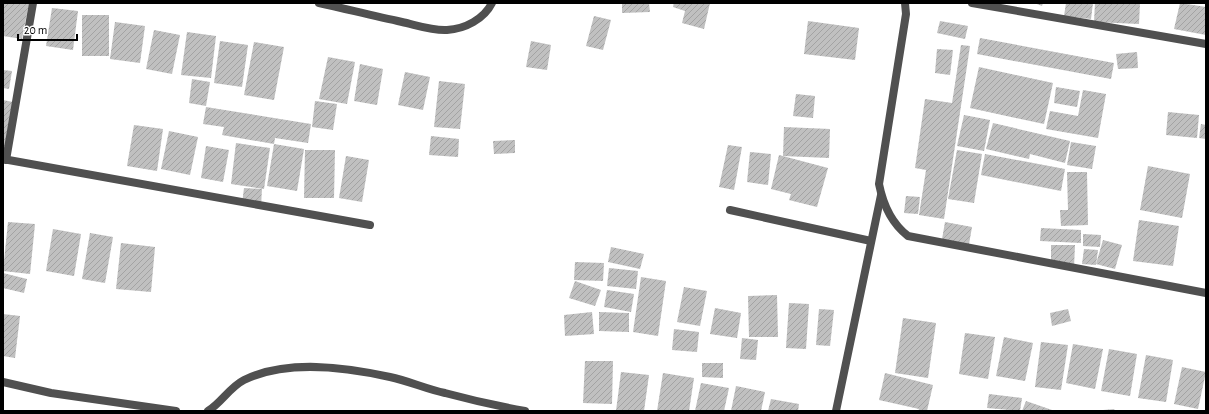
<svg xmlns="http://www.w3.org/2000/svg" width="1209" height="414" viewBox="0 0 1209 414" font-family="'Alegreya Sans',sans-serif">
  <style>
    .building { fill: url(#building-hatch) }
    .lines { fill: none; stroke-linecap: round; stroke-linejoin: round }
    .minor { stroke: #505050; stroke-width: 8 }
  </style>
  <defs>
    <pattern id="building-hatch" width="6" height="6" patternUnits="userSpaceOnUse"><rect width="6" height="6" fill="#c0c0c0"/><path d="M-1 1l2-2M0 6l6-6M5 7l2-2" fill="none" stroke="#a3a3a3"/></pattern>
  </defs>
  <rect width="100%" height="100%" fill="#fff"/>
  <!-- building -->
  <g class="building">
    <path d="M 3,3 L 29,3 L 22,39 L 3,36 Z"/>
    <path d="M 622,3 L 649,3 L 650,12 L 622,13 Z"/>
    <path d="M 674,3 L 710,3 L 704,29 L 682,23 L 685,11 L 673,7 Z"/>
    <path d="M 1034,3 L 1043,3 L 1042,6 Z"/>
    <path d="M 1066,3 L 1093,3 L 1091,19 L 1064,16 Z"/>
    <path d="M 1095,3 L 1140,3 L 1139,24 L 1094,22 Z"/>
    <path d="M 1180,3 L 1206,7 L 1206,35 L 1174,29 Z"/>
    <path d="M 52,8 L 78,11 L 73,50 L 46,46 Z"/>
    <rect x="82" y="15" width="27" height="41"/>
    <path d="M 594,16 L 611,20 L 603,50 L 586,46 Z"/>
    <path d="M 808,21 L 859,28 L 855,60 L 804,54 Z"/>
    <path d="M 940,21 L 968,26 L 965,39 L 937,33 Z"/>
    <path d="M 115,22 L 145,26 L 140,63 L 110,59 Z"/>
    <path d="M 154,30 L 180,35 L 172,74 L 146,69 Z"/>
    <path d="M 187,32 L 216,36 L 211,78 L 181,75 Z"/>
    <path d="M 980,38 L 1114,63 L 1111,79 L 977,54 Z"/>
    <path d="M 220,41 L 248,45 L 242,87 L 214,83 Z"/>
    <path d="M 531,41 L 551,45 L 547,70 L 526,67 Z"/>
    <path d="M 254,42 L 284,47 L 274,100 L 244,95 Z"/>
    <path d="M 961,45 L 970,46 L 944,219 L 919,215 L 926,170 L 915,168 L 925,99 L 952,103 Z"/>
    <path d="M 937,49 L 953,50 L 950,75 L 935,73 Z"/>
    <path d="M 1137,52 L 1138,68 L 1118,69 L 1116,54 Z"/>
    <path d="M 328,57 L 355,62 L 347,104 L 319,99 Z"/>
    <path d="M 360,64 L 383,69 L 377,105 L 354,101 Z"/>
    <path d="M 979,67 L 1053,83 L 1044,124 L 970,108 Z"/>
    <path d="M 3,70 L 12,71 L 9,89 L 3,88 Z"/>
    <path d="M 405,72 L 430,77 L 423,110 L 398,105 Z"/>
    <path d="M 192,79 L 210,82 L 206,106 L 189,103 Z"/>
    <path d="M 439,81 L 465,84 L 460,129 L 434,127 Z"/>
    <path d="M 1056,87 L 1080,91 L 1077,107 L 1054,103 Z"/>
    <path d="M 1083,90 L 1106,94 L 1098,138 L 1046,129 L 1050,111 L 1078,116 Z"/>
    <path d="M 796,94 L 815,96 L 813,118 L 793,116 Z"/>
    <path d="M 3,100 L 13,102 L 4,151 L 3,151 Z"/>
    <path d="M 315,101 L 337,104 L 333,130 L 312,127 Z"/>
    <path d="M 206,107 L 311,124 L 308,143 L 275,138 L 274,144 L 222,135 L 224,127 L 203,124 Z"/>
    <path d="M 1168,112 L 1199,115 L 1197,138 L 1166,135 Z"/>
    <path d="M 964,115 L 990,120 L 984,151 L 957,146 Z"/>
    <path d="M 993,123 L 1070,141 L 1065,163 L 1030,154 L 1029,159 L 986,149 Z"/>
    <path d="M 1201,124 L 1206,125 L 1206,139 L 1199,138 Z"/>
    <path d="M 134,125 L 163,129 L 157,171 L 127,166 Z"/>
    <path d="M 784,127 L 830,129 L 829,158 L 783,156 Z"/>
    <path d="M 169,131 L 198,137 L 190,175 L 161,169 Z"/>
    <path d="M 431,136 L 459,139 L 458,157 L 429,155 Z"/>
    <path d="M 515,140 L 515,153 L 494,154 L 493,141 Z"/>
    <path d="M 1071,142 L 1096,146 L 1092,169 L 1067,165 Z"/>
    <path d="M 236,143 L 270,148 L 264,189 L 231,184 Z"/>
    <path d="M 274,144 L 304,149 L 297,191 L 267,186 Z"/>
    <path d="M 728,145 L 742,147 L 734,190 L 719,187 Z"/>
    <path d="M 206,146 L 229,150 L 223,182 L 201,178 Z"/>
    <path d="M 305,150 L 335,150 L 334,198 L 304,198 Z"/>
    <path d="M 957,150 L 982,154 L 974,203 L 948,199 Z"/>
    <path d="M 750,152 L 771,154 L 768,185 L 747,182 Z"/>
    <path d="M 985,154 L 1065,169 L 1061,191 L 981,175 Z"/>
    <path d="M 779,155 L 828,168 L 817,207 L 789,200 L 791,194 L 771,189 Z"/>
    <path d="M 346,156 L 369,160 L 362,202 L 339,198 Z"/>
    <path d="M 1148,166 L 1190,174 L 1182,218 L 1140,210 Z"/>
    <path d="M 1067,172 L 1087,172 L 1088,225 L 1061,226 L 1060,210 L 1068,210 Z"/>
    <path d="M 244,188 L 262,189 L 261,206 L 242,204 Z"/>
    <path d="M 906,196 L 920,197 L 918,214 L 904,213 Z"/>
    <path d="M 1139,220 L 1179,226 L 1173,266 L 1133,261 Z"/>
    <path d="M 8,222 L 35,224 L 30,274 L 3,271 Z"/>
    <path d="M 945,222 L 972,227 L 968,250 L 941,245 Z"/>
    <path d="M 1041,228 L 1081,230 L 1081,243 L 1040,241 Z"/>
    <path d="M 53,229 L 81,234 L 74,276 L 46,271 Z"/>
    <path d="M 90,233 L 113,237 L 105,283 L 82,279 Z"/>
    <path d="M 1083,234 L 1101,235 L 1100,247 L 1083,246 Z"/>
    <path d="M 1103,240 L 1122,245 L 1115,269 L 1096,264 Z"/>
    <path d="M 121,243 L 155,247 L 151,292 L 116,289 Z"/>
    <path d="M 1051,245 L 1075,245 L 1074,267 L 1051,266 Z"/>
    <path d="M 611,247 L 644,254 L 640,269 L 608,262 Z"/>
    <path d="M 1084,249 L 1098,250 L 1096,265 L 1082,264 Z"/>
    <path d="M 575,262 L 604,263 L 603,281 L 574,280 Z"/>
    <path d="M 609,268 L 638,271 L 636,289 L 607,286 Z"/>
    <path d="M 3,273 L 27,279 L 24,293 L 3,288 Z"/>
    <path d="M 641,277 L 666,281 L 658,336 L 633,332 Z"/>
    <path d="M 575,281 L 601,290 L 595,306 L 569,298 Z"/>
    <path d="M 684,287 L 707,291 L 700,326 L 677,322 Z"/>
    <path d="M 607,290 L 634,294 L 631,312 L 604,307 Z"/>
    <path d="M 777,295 L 778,337 L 749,337 L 748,296 Z"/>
    <path d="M 789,303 L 809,304 L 806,349 L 786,348 Z"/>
    <path d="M 715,308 L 741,313 L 737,338 L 710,334 Z"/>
    <path d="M 819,309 L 834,310 L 830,346 L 816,345 Z"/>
    <path d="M 1068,309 L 1071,321 L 1052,326 L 1050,313 Z"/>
    <path d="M 592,312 L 594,334 L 565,336 L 564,315 Z"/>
    <path d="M 599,312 L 629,313 L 629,332 L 599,331 Z"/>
    <path d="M 3,314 L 20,316 L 15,358 L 3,356 Z"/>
    <path d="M 903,318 L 936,323 L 928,378 L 895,373 Z"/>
    <path d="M 674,329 L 699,332 L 697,352 L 672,350 Z"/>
    <path d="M 965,333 L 995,337 L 988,379 L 959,374 Z"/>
    <path d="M 1004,337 L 1033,343 L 1025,381 L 996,376 Z"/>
    <path d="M 742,338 L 758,340 L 756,360 L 740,359 Z"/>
    <path d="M 1041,342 L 1068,345 L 1061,390 L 1035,387 Z"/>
    <path d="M 1073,344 L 1103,349 L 1095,389 L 1066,383 Z"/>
    <path d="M 1109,349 L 1137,354 L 1130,396 L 1101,391 Z"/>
    <path d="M 1146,355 L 1173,360 L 1166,402 L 1138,398 Z"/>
    <path d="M 585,361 L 613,361 L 612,404 L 583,403 Z"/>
    <path d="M 702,363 L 723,363 L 723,378 L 702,377 Z"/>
    <path d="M 1182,367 L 1206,372 L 1198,409 L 1174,404 Z"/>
    <path d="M 621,372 L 649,375 L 644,411 L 616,411 Z"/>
    <path d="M 663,373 L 694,378 L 689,411 L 657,411 Z"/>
    <path d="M 885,373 L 933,385 L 927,411 L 918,411 L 919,409 L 879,400 Z"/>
    <path d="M 701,383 L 729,388 L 724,411 L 695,411 Z"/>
    <path d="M 736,386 L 765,392 L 761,411 L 731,411 Z"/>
    <path d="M 989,394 L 1022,398 L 1020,411 L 987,408 Z"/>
    <path d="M 771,399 L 799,404 L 798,411 L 768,411 Z"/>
    <path d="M 1026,401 L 1055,411 L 1022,411 Z"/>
    <path d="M 1114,409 L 1115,411 L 1103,411 L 1103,410 Z"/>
  </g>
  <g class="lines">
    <!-- minor -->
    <g class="minor">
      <path d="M 319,3 C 346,9 374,16 402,22 C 416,25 433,31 447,30 C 465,29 484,19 492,3"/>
      <path d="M 905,3 L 906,14 L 879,184 C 883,204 891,223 908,236 L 1206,293"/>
      <path d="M 972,3 L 1206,44"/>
      <path d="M 3,159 L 370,225"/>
      <path d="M 6,160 L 33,3"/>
      <path d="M 730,210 L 871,241"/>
      <path d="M 3,382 L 51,393 L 176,411"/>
      <path d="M 208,411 C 221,403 230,387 244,380 C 287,359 345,367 390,377 C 409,381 426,389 445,393 C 471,400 498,406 525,411"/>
      <path d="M 836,411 L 881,195"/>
    </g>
  </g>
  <!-- border -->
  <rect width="1209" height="414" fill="none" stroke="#000000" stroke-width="8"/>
  <!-- scale -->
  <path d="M18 34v6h59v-6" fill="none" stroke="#000000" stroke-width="2"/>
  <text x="24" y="34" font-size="12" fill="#000000" stroke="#ffffff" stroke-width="3" paint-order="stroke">20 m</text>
</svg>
